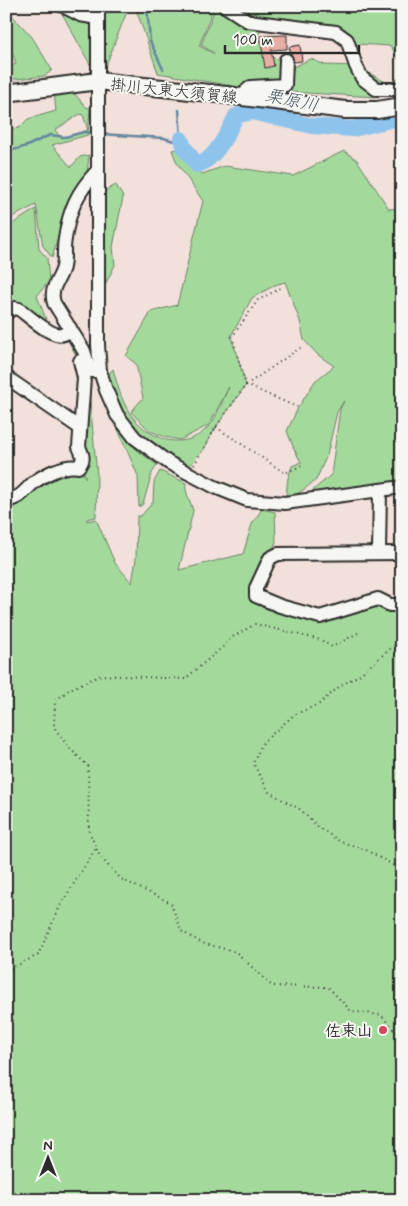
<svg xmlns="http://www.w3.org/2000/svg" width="408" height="1206" viewBox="0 0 408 1206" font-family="Mynerve,'Klee One',sans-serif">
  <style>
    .green { fill: #a4d99c; stroke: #688264; fill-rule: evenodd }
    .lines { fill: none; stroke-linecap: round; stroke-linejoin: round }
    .stream { stroke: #66879f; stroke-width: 2.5 }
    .river { stroke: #8ec4ec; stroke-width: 16 }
    .building { fill: #e8aea5; stroke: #2b2b2b }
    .minor-casing { stroke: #2b2b2b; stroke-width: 16 }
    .major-casing { stroke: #2b2b2b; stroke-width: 20 }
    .path { stroke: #2b2b2b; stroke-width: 2; stroke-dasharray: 1 4; stroke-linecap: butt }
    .minor { stroke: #f6f6f2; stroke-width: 12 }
    .major { stroke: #f6f6f2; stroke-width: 16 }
    .poi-dot { fill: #d1495b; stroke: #f6f6f2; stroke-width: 2 }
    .labels { text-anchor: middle; stroke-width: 4; stroke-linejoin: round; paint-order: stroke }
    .street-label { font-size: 16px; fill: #2b2b2b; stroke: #f6f6f2 }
    .poi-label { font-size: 16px; font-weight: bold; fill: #2b2b2b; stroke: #f6f6f2; text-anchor: end }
    .water-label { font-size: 18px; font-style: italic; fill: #495965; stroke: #f6f6f2 }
  </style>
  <rect width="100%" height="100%" fill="#f2e0db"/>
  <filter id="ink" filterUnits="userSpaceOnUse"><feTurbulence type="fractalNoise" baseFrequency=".02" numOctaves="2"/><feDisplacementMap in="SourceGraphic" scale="10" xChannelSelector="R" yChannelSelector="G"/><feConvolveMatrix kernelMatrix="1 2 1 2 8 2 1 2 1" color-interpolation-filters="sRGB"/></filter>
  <g filter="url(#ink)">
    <!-- green -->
    <g class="green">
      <path d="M 58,6 L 129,6 L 106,65 L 92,68 Z"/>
      <path d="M 135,6 L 214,6 L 199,46 L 215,54 L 201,45 L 216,6 L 402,6 L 402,67 L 391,46 L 357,44 L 335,35 L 265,23 L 258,35 L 266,55 L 285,62 L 284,84 L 245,88 L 158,73 Z"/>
      <path d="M 6,9 L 32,37 L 52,70 L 45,76 L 6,80 L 6,68 L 16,64 L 13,54 L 6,45 Z"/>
      <path d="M 311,59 L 325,65 L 356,66 L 389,84 L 402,76 L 402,93 L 377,97 L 289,92 L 293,67 Z"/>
      <path d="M 54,92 L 73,92 L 86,107 L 90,108 L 88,135 L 52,145 L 71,167 L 80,157 L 89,155 L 87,174 L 71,194 L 52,258 L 43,246 L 36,205 L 6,220 L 6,129 L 19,128 L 28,119 L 56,111 ZM 80,114 L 83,115 L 88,130 L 61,138 L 55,130 Z"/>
      <path d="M 180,149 L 202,174 L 225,166 L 293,176 L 344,151 L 357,160 L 389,209 L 402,208 L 402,480 L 305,497 L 331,475 L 340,409 L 344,401 L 337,412 L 327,455 L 316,480 L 295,496 L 286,495 L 288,478 L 292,466 L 301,462 L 294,449 L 287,431 L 298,408 L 315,381 L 334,366 L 318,355 L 304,340 L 300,321 L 285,282 L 275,285 L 252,298 L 231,336 L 246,385 L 216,427 L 204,449 L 189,466 C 174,458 158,450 145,440 C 126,424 116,397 108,375 L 113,369 C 117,384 121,399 129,412 C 148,440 185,454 210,425 C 217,417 223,398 229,387 L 209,425 L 180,440 L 165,437 L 150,431 L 131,412 L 143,398 L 136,364 L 126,356 L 151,312 L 177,305 L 203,201 L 177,163 L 172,150 Z"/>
      <path d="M 116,185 L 123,197 L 113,247 L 115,265 L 105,285 L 103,192 Z"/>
      <path d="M 36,209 L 39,249 L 47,258 L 49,281 L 37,296 L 47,322 L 14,302 L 6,299 L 6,261 L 8,259 L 6,250 L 6,228 Z"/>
      <path d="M 72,331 L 84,350 L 89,391 L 97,475 L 96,517 L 87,519 L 87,521 L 96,519 L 115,563 L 132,583 L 136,559 L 137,516 L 141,516 L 153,502 L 154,482 L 160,471 L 186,483 C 184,492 191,501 193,511 L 179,570 L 243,554 L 252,524 L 262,509 L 275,512 L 276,542 L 254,595 L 320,617 L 377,602 L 402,607 L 402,1200 L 6,1200 L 6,495 L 10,500 L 52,473 L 81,471 L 86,478 L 82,467 L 84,451 L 81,364 L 66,337 Z"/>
      <path d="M 117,427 L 137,450 L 157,465 L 152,473 L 143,504 L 139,507 L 138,476 Z"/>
    </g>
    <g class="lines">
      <!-- stream -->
      <g class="stream">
        <path d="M 147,6 L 150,41 L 163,69"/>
        <path d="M 101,134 L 164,138 L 174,141 L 181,139 L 179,110"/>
        <path d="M 6,152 L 27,146 L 50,135 L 65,137 L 84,132 L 93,133"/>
      </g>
      <!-- river -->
      <path class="river" d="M 181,139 L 184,147 L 197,165 C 215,161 229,131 236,116 L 252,112 L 312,126 L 353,129 L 402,117"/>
    </g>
    <!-- building -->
    <g class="building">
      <path d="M 287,35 L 287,49 L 271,50 L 274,66 L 265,68 L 260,36 Z"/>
      <path d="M 300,45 L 302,61 L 294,62 L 289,47 Z"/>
    </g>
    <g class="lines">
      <defs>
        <g id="minor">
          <path d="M 63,6 L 80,15 L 98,18"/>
          <path d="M 98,6 L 98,345 L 100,371 L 106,390 L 117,415 L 135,438 L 169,463 L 215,487 L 247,500 L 285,503 L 402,487"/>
          <path d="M 225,6 L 248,21 L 336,32 L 347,40 L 356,66 L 362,78 L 376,89 L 402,89"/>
          <path d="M 246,98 L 247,90 L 251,87 L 285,85 L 286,60"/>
          <path d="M 98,170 C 77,192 69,210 65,239 C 63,248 65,258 63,267 C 60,280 49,288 54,303 L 84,351 L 90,371 L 100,371"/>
          <path d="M 6,313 L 14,308 L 19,309 C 29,316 52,339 64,334 C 66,333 68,330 70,328"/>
          <path d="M 6,377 L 80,428"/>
          <path d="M 6,500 C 18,500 24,492 32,484 C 43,475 64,464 78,467 C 85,460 83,455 79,447 L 84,378 L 80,361"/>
          <path d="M 379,552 L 380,491"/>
          <path d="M 402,553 L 278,554 L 270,558 L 256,588 L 256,596 L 280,606 L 320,617 L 378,599 L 390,605 L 402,605"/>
        </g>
        <path id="major" d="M 6,93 L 98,81 L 218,94 L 345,110 L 377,110 L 402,106"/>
      </defs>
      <!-- minor casing -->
      <use href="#minor" class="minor-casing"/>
      <!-- major casing -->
      <use href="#major" class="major-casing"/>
      <!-- path -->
      <g class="path">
        <path d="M 246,385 L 303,346"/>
        <path d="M 246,385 L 297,407"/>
        <path d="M 216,427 L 285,473 L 305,464"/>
        <path d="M 194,465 L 216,427 L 246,385 L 232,337 L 258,300 L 283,287"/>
        <path d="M 358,633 L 332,647 L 321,640 L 255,624 L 231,638 L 224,646 L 185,679 L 101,675 L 70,689 L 55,701 L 54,727 L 69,748 L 88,766 L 89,831 L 100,857 L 121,879 L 171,903 L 181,931 L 202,943 L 236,952 L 272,986 L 328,987 L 351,1011 L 381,1015 L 402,1039"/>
        <path d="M 402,639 L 359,675 L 340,686 L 319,704 L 294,715 L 263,742 L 253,763 L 269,792 L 301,810 L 317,826 L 339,841 L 366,850 L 402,870"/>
        <path d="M 6,971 L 38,955 L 60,906 L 96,848"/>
        <path d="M 393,1030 L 402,1025"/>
      </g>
      <!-- minor -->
      <use href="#minor" class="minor"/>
      <!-- major -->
      <use href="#major" class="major"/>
    </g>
  </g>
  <!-- markers -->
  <circle class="poi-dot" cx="383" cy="1030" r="5"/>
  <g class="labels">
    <!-- street labels -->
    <g class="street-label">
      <text transform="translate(174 90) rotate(6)" y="6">掛川大東大須賀線</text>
    </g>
    <!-- poi labels -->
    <g class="poi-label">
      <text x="373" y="1036">佐束山</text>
    </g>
    <!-- water labels -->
    <g class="water-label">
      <text transform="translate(292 100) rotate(12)" y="6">栗原川</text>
    </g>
  </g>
  <!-- margin -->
  <rect width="408" height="1206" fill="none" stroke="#f6f6f2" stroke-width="25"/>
  <rect x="12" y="12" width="383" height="1181" fill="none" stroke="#2b2b2b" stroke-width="2" filter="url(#ink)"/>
  <!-- north arrow -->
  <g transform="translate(48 1158)" stroke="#f6f6f2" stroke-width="4" paint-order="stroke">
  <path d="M0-4L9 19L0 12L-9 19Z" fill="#2b2b2b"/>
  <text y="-8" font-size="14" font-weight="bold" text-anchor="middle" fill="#2b2b2b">N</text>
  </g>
  <!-- scale -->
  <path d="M225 45v8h134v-8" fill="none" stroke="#2b2b2b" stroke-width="2.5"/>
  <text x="233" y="45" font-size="15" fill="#2b2b2b" stroke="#f6f6f2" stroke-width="4" paint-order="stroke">100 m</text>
</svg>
